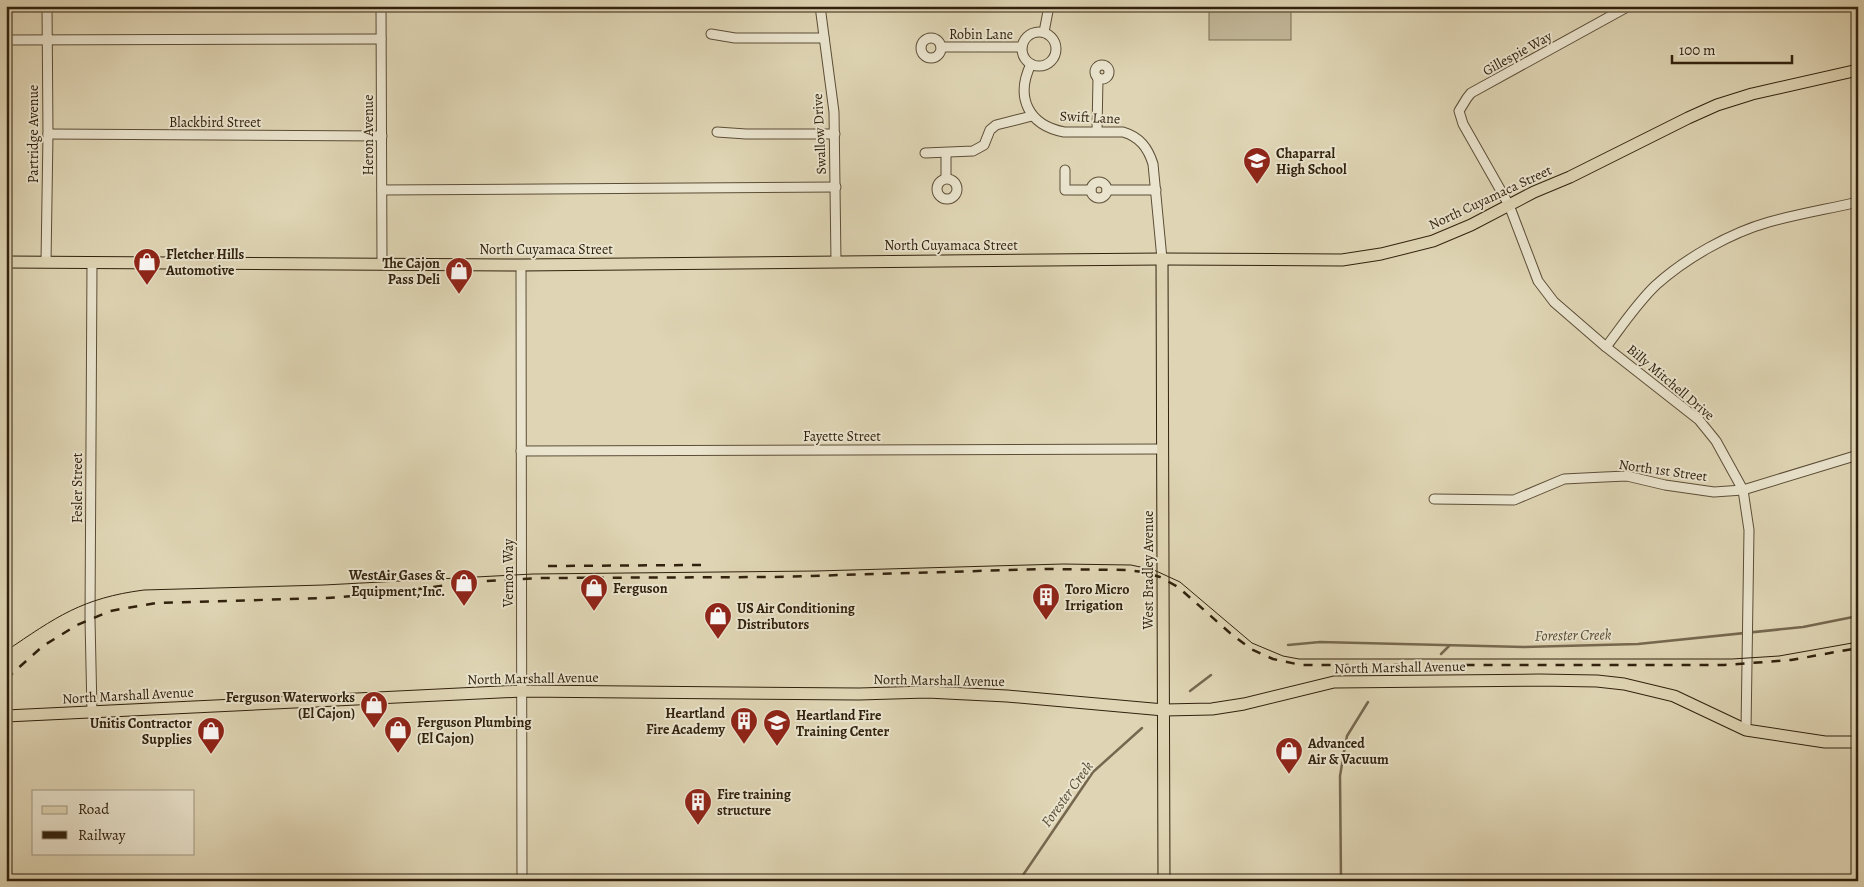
<svg xmlns="http://www.w3.org/2000/svg" width="1864" height="887" viewBox="0 0 1864 887" font-family="Alegreya,serif">
  <style>
    .green { fill: #c1b698; stroke: #796c52 }
    .lines { fill: none; stroke-linecap: round; stroke-linejoin: round }
    .stream { stroke: #76684f; stroke-width: 2.5 }
    .minor-casing { stroke: #5c4e37; stroke-width: 11 }
    .major-casing { stroke: #31210d; stroke-width: 13 }
    .minor { stroke: #eae4ce; stroke-width: 9 }
    .major { stroke: #dfd5b4; stroke-width: 11 }
    .tram { stroke: #31210d; stroke-width: 1 }
    .rail { stroke: #31210d; stroke-width: 2.5; stroke-dasharray: 9 9; stroke-linecap: butt }
    .labels { text-anchor: middle; stroke-width: 4; stroke-linejoin: round; paint-order: stroke }
    .street-label { font-size: 14px; fill: #31210d; stroke: #eae4ce }
    .poi-label { font-size: 14px; font-weight: bold; fill: #31210d; stroke: #eae4ce; text-anchor: start }
    .water-label { font-size: 15px; font-style: italic; fill: #594b34; stroke: #eae4ce }
  </style>
  <rect width="100%" height="100%" fill="#dfd5b4"/>
  <filter id="stains"><feTurbulence type="fractalNoise" baseFrequency=".004" numOctaves="4"/><feColorMatrix values="0 0 0 0 .2 0 0 0 0 .09 0 0 0 0 .02 0 0 0 .5 -.17"/></filter>
  <radialGradient id="worn" r=".72"><stop offset=".6" stop-color="#630" stop-opacity="0"/><stop offset="1" stop-color="#630" stop-opacity=".3"/></radialGradient>
  <!-- green -->
  <rect class="green" x="1209" y="6" width="82" height="34"/>
  <g class="lines">
    <!-- stream -->
    <g class="stream">
      <path d="M 1288,645 L 1320,642 L 1524,647 L 1638,644 L 1803,627 L 1858,616"/>
      <path d="M 1441,654 L 1449,646"/>
      <path d="M 1190,691 L 1211,675"/>
      <path d="M 1019,881 L 1093,772 L 1142,728"/>
      <path d="M 1341,881 L 1340,776 L 1344,752 L 1347,736 L 1368,702"/>
    </g>
    <defs>
      <g id="minor">
        <path d="M 381,6 L 382,264"/>
        <path d="M 820,6 L 834,112 L 836,261"/>
        <path d="M 1629,6 L 1471,93 L 1467,98 L 1459,111 L 1463,124 L 1509,205 L 1538,281 L 1554,302 L 1606,347 L 1699,420 L 1716,441 L 1743,490 L 1749,530 L 1746,730"/>
        <circle cx="1039" cy="49" r="17"/>
        <path d="M 1044,32 L 1049,6"/>
        <path d="M 711,34 L 735,38 L 824,38"/>
        <circle cx="931" cy="48" r="10"/>
        <path d="M 6,40 L 381,39"/>
        <path d="M 941,47 L 1022,47"/>
        <path d="M 1031,64 C 1015,97 1028,125 1064,132 L 1123,132 C 1140,137 1148,148 1153,164 L 1162,259"/>
        <circle cx="1102" cy="72" r="7"/>
        <path d="M 1097,131 L 1098,78"/>
        <path d="M 717,132 L 746,134 L 835,134"/>
        <path d="M 48,134 L 382,136"/>
        <path d="M 925,153 L 973,151 L 984,145 L 990,130 L 996,125 L 1032,116"/>
        <path d="M 946,153 L 946,178"/>
        <path d="M 1065,170 L 1065,190 L 1091,190"/>
        <circle cx="947" cy="189" r="10"/>
        <circle cx="1099" cy="190" r="8"/>
        <path d="M 382,190 L 836,187"/>
        <path d="M 1107,190 L 1156,190"/>
        <path d="M 46,262 L 48,134 L 47,6"/>
        <path d="M 92,264 L 90,619 L 92,712"/>
        <path d="M 521,265 L 522,881"/>
        <path d="M 1606,347 C 1622,326 1637,303 1656,285 C 1686,258 1730,233 1769,222 C 1798,214 1828,209 1858,202"/>
        <path d="M 521,451 L 1163,449"/>
        <path d="M 1434,499 L 1514,500 L 1564,479 L 1604,477 L 1627,476 L 1665,485 L 1714,492 L 1743,490 L 1858,455"/>
      </g>
      <g id="major">
        <path d="M 1162,259 L 1164,881"/>
        <path d="M 6,262 L 521,265 L 1162,259 L 1342,260 L 1381,254 L 1433,241 L 1471,225 L 1534,192 L 1570,177 L 1688,118 L 1717,105 L 1752,94 L 1858,70"/>
        <path d="M 6,716 L 522,691 L 859,694 L 927,692 L 1007,696 L 1164,710 L 1212,709 L 1244,704 L 1334,682 L 1539,680 L 1597,681 L 1624,684 L 1674,696 L 1746,730 L 1825,742 L 1858,742"/>
      </g>
    </defs>
    <!-- minor casing -->
    <use href="#minor" class="minor-casing"/>
    <!-- major casing -->
    <use href="#major" class="major-casing"/>
    <!-- minor -->
    <use href="#minor" class="minor"/>
    <!-- major -->
    <use href="#major" class="major"/>
    <!-- tram -->
    <path class="tram" d="M 6,651 C 56,617 82,598 144,590 L 324,585 L 533,574 L 816,571 L 1063,564 L 1131,565 L 1154,570 L 1180,582 L 1252,643 L 1283,656 L 1299,659 L 1732,659 L 1779,656 L 1858,642"/>
    <!-- rail -->
    <g class="rail">
      <path d="M 548,566 L 701,565"/>
      <path d="M 6,679 L 43,646 L 77,625 L 110,611 L 156,603 L 327,598 L 392,593 L 467,582 L 540,578 L 774,577 L 1045,569 L 1127,570 L 1143,572 L 1160,577 L 1178,587 L 1230,633 L 1251,649 L 1273,659 L 1301,665 L 1724,665 L 1791,660 L 1858,648"/>
    </g>
  </g>
  <!-- icons -->
  <defs>
    <symbol id="school-pin" viewBox="-11 -11 22 30"><path d="M0 17L-7.5 6A9.5 9.5 0 1 1 7.5 6Z" fill="#8f2418" stroke="#eae4ce"/><path d="M0-5L7-2L0 1L-7-2ZM-4 1L0 2.5L4 1V4Q0 6-4 4Z" fill="#fff"/></symbol>
    <symbol id="shop-pin" viewBox="-11 -11 22 30"><path d="M0 17L-7.5 6A9.5 9.5 0 1 1 7.5 6Z" fill="#8f2418" stroke="#eae4ce"/><path d="M-5-2.5h2.3a2.7 3.5 0 0 1 5.4 0H5L5.5 6h-11ZM-1.5-2.5h3a1.5 2.3 0 0 0-3 0Z" fill="#fff"/></symbol>
    <symbol id="building-pin" viewBox="-11 -11 22 30"><path d="M0 17L-7.5 6A9.5 9.5 0 1 1 7.5 6Z" fill="#8f2418" stroke="#eae4ce"/><path d="M-4-6H4V6H1V3H-1V6H-4ZM-2.5-4.3h1.7v1.8h-1.7ZM.8-4.3h1.7v1.8H.8ZM-2.5-1h1.7V.8h-1.7ZM.8-1h1.7V.8H.8Z" fill="#fff"/></symbol>
  </defs>
  <g fill-rule="evenodd">
    <use href="#school-pin" x="1241" y="145" width="32" height="43"/>
    <use href="#shop-pin" x="131" y="246" width="32" height="43"/>
    <use href="#shop-pin" x="443" y="255" width="32" height="43"/>
    <use href="#shop-pin" x="448" y="567" width="32" height="43"/>
    <use href="#shop-pin" x="578" y="572" width="32" height="43"/>
    <use href="#building-pin" x="1030" y="581" width="32" height="43"/>
    <use href="#shop-pin" x="702" y="600" width="32" height="43"/>
    <use href="#shop-pin" x="358" y="689" width="32" height="43"/>
    <use href="#building-pin" x="728" y="705" width="32" height="43"/>
    <use href="#school-pin" x="761" y="707" width="32" height="43"/>
    <use href="#shop-pin" x="382" y="714" width="32" height="43"/>
    <use href="#shop-pin" x="195" y="715" width="32" height="43"/>
    <use href="#shop-pin" x="1273" y="735" width="32" height="43"/>
    <use href="#building-pin" x="682" y="786" width="32" height="43"/>
  </g>
  <g class="labels">
    <!-- street labels -->
    <g class="street-label">
      <text x="981" y="39">Robin Lane</text>
      <text transform="translate(1517 53) rotate(-29)" y="5">Gillespie Way</text>
      <text transform="translate(1090 117) rotate(3)" y="5">Swift Lane</text>
      <text x="215" y="127">Blackbird Street</text>
      <text transform="translate(33 134) rotate(-90)" y="5">Partridge Avenue</text>
      <text transform="translate(819 134) rotate(-93)" y="5">Swallow Drive</text>
      <text transform="translate(368 135) rotate(-90)" y="5">Heron Avenue</text>
      <text transform="translate(1490 197) rotate(-25)" y="5">North Cuyamaca Street</text>
      <text x="951" y="250">North Cuyamaca Street</text>
      <text x="546" y="254">North Cuyamaca Street</text>
      <text transform="translate(1671 382) rotate(40)" y="5">Billy Mitchell Drive</text>
      <text x="842" y="441">Fayette Street</text>
      <text transform="translate(1663 470) rotate(8)" y="5">North 1st Street</text>
      <text transform="translate(77 488) rotate(-90)" y="5">Fesler Street</text>
      <text transform="translate(1148 570) rotate(-90)" y="5">West Bradley Avenue</text>
      <text transform="translate(508 573) rotate(-90)" y="5">Vernon Way</text>
      <text transform="translate(1400 667) rotate(-1)" y="5">North Marshall Avenue</text>
      <text transform="translate(533 678) rotate(-1)" y="5">North Marshall Avenue</text>
      <text transform="translate(939 680) rotate(1)" y="5">North Marshall Avenue</text>
      <text transform="translate(128 695) rotate(-3)" y="5">North Marshall Avenue</text>
    </g>
    <!-- poi labels -->
    <g class="poi-label">
      <text x="1276" y="158">Chaparral<tspan x="1276" dy="16">High School</tspan></text>
      <text x="166" y="259">Fletcher Hills<tspan x="166" dy="16">Automotive</tspan></text>
      <text x="440" y="268" text-anchor="end">The Cajon<tspan x="440" dy="16">Pass Deli</tspan></text>
      <text x="445" y="580" text-anchor="end">WestAir Gases &amp;<tspan x="445" dy="16">Equipment, Inc.</tspan></text>
      <text x="613" y="593">Ferguson</text>
      <text x="1065" y="594">Toro Micro<tspan x="1065" dy="16">Irrigation</tspan></text>
      <text x="737" y="613">US Air Conditioning<tspan x="737" dy="16">Distributors</tspan></text>
      <text x="355" y="702" text-anchor="end">Ferguson Waterworks<tspan x="355" dy="16">(El Cajon)</tspan></text>
      <text x="725" y="718" text-anchor="end">Heartland<tspan x="725" dy="16">Fire Academy</tspan></text>
      <text x="796" y="720">Heartland Fire<tspan x="796" dy="16">Training Center</tspan></text>
      <text x="417" y="727">Ferguson Plumbing<tspan x="417" dy="16">(El Cajon)</tspan></text>
      <text x="192" y="728" text-anchor="end">Unitis Contractor<tspan x="192" dy="16">Supplies</tspan></text>
      <text x="1308" y="748">Advanced<tspan x="1308" dy="16">Air &amp; Vacuum</tspan></text>
      <text x="717" y="799">Fire training<tspan x="717" dy="16">structure</tspan></text>
    </g>
    <!-- water labels -->
    <g class="water-label">
      <text transform="translate(1573 635) rotate(-1)" y="5">Forester Creek</text>
      <text transform="translate(1067 794) rotate(-54)" y="5">Forester Creek</text>
    </g>
  </g>
  <!-- margin -->
  <rect width="1864" height="887" fill="none" stroke="#dfd5b4" stroke-width="25"/>
  <rect x="8" y="8" width="1849" height="872" fill="none" stroke="#31210d" stroke-width="2.5"/>
  <rect x="12" y="12" width="1839" height="862" fill="none" stroke="#31210d"/>
  <!-- legend -->
  <rect x="32" y="790" width="162" height="65" fill="#eae4ce" stroke="#a09681"/>
  <rect x="42" y="806" width="25" height="8" fill="#dfd5b4" stroke="#a09681"/>
  <text x="78" y="814" font-size="15" fill="#31210d">Road</text>
  <rect x="42" y="831" width="25" height="8" fill="#31210d" stroke="#a09681"/>
  <text x="78" y="840" font-size="15" fill="#31210d">Railway</text>
  <!-- scale -->
  <path d="M1672 55v8h120v-8" fill="none" stroke="#31210d" stroke-width="2.5"/>
  <text x="1679" y="55" font-size="15" fill="#31210d" stroke="#eae4ce" stroke-width="4" paint-order="stroke">100 m</text>
  <rect width="100%" height="100%" filter="url(#stains)"/>
  <rect width="100%" height="100%" fill="url(#worn)"/>
</svg>
